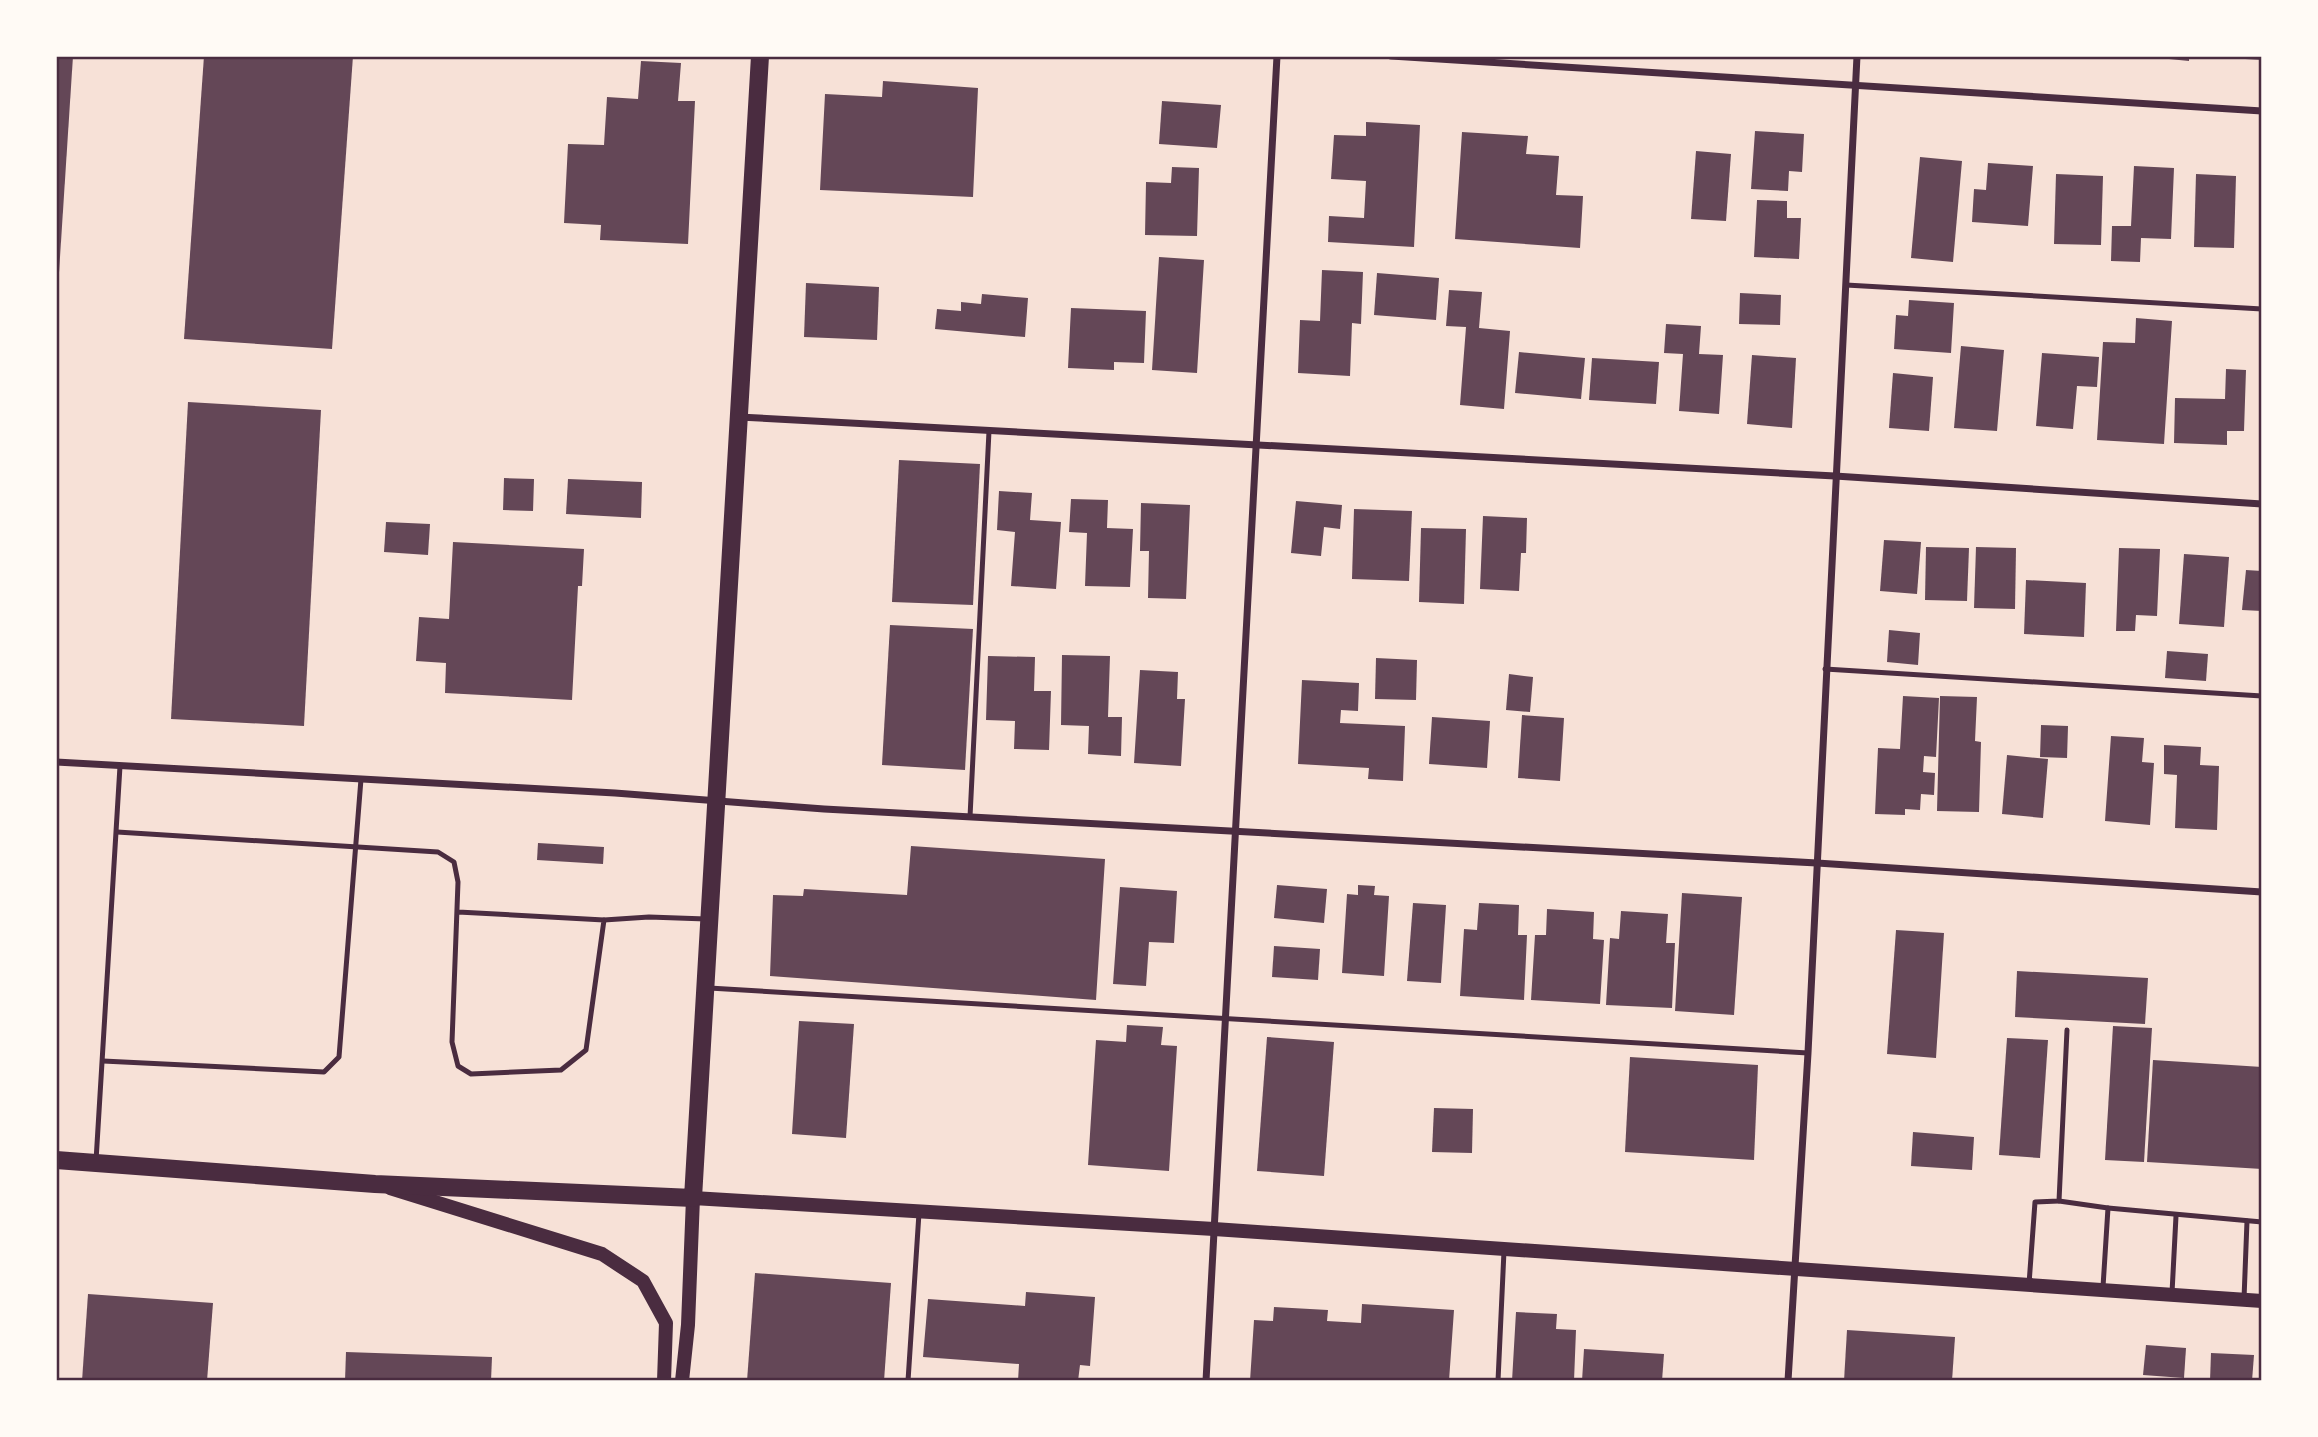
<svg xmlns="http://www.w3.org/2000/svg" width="2318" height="1437" viewBox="0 0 2318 1437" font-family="Jost,sans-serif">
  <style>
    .building { fill: #644757 }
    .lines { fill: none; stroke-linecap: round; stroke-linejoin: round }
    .service { stroke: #4a2c40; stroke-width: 5 }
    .minor { stroke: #4a2c40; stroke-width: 7 }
    .secondary { stroke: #4a2c40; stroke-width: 14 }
    .primary { stroke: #4a2c40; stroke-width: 18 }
    .neatline { fill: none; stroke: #4a2c40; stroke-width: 2.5 }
  </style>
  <rect width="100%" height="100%" fill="#f7e1d7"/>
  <!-- building -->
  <g class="building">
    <path d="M 56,56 L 73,56 L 58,288 L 56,288 Z"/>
    <path d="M 204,56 L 353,56 L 332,349 L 184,339 Z"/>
    <path d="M 2139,56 L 2189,56 L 2189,61 Z"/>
    <path d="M 2228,56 L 2262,56 L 2262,60 L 2228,58 Z"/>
    <path d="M 641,61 L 681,63 L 678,101 L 695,101 L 688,244 L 600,240 L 601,225 L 564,223 L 568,144 L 604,145 L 607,97 L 638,99 Z"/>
    <path d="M 883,81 L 978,88 L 973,197 L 820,190 L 825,94 L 882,97 Z"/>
    <path d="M 1162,101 L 1221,105 L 1217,148 L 1159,144 Z"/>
    <path d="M 1366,122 L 1420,125 L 1414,247 L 1328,242 L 1329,216 L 1364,218 L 1366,181 L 1331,179 L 1334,135 L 1366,136 Z"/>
    <path d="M 1755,131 L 1804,134 L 1802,172 L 1789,171 L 1788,191 L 1751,189 Z"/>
    <path d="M 1462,132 L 1528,136 L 1526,154 L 1559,156 L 1556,195 L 1583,196 L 1580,248 L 1455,239 Z"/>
    <path d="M 1696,151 L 1731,154 L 1726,221 L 1691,219 Z"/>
    <path d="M 1920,157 L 1962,161 L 1953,262 L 1911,258 Z"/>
    <path d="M 1988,163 L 2033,166 L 2028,226 L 1972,222 L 1974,189 L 1986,190 Z"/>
    <path d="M 2134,166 L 2174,168 L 2171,239 L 2141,238 L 2140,262 L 2111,261 L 2112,226 L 2131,226 Z"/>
    <path d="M 1172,167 L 1199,168 L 1197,236 L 1145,235 L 1146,182 L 1171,183 Z"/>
    <path d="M 2056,174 L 2103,176 L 2101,245 L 2054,244 Z"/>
    <path d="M 2196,174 L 2236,176 L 2234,248 L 2194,247 Z"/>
    <path d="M 1757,200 L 1787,201 L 1787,218 L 1801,218 L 1799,259 L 1754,257 Z"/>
    <path d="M 1159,257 L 1204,260 L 1197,373 L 1152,370 Z"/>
    <path d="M 1322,270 L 1363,272 L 1361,324 L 1352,323 L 1350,376 L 1298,373 L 1300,320 L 1320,321 Z"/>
    <path d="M 1377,273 L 1439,278 L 1436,320 L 1374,315 Z"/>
    <path d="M 806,283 L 879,287 L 877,340 L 804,337 Z"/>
    <path d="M 1449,290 L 1482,292 L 1479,328 L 1510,331 L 1504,409 L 1460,405 L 1466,327 L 1446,326 Z"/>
    <path d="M 1740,293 L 1781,295 L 1780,325 L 1739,324 Z"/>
    <path d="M 982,294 L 1028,298 L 1025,337 L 935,329 L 937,309 L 961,311 L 961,302 L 981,304 Z"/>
    <path d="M 1909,300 L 1954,303 L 1951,353 L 1894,349 L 1896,315 L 1908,316 Z"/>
    <path d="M 1071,308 L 1146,311 L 1144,363 L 1114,362 L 1114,370 L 1068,368 Z"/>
    <path d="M 2136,318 L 2172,321 L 2164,444 L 2097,440 L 2103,342 L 2135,343 Z"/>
    <path d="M 1666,324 L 1701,326 L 1699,354 L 1723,355 L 1719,414 L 1679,411 L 1683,354 L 1664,353 Z"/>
    <path d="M 1961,346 L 2004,350 L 1997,431 L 1954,428 Z"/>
    <path d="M 1519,352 L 1585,358 L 1581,399 L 1515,393 Z"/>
    <path d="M 2042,353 L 2099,357 L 2097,387 L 2077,386 L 2073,429 L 2036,426 Z"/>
    <path d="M 1752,355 L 1796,358 L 1792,428 L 1747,424 Z"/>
    <path d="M 1592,358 L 1659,362 L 1656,404 L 1589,400 Z"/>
    <path d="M 2226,369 L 2246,370 L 2244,431 L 2227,431 L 2227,445 L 2174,443 L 2175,398 L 2225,399 Z"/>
    <path d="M 1893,373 L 1933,377 L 1929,431 L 1889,428 Z"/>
    <path d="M 188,402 L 321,410 L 304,726 L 171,719 Z"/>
    <path d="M 899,460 L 980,464 L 973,605 L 892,602 Z"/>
    <path d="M 504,478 L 534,479 L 533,511 L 503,510 Z"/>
    <path d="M 568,479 L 642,482 L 641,518 L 566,514 Z"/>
    <path d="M 999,491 L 1032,493 L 1030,520 L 1061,522 L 1056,589 L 1011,586 L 1015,532 L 997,530 Z"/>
    <path d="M 1071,499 L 1108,500 L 1107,528 L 1133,529 L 1130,587 L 1085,586 L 1087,533 L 1069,532 Z"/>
    <path d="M 1296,501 L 1342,505 L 1340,529 L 1324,527 L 1321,556 L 1291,553 Z"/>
    <path d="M 1141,503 L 1190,505 L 1186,599 L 1148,598 L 1149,551 L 1140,551 Z"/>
    <path d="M 1354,509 L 1412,511 L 1409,581 L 1352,579 Z"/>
    <path d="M 1483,516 L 1527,518 L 1526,553 L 1521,553 L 1519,591 L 1480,589 Z"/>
    <path d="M 386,522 L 430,524 L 428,555 L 384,552 Z"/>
    <path d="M 1421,528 L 1466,529 L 1464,604 L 1419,602 Z"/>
    <path d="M 1884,540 L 1921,542 L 1917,594 L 1880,591 Z"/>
    <path d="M 453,542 L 584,549 L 582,586 L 578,586 L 572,700 L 445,693 L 446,663 L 416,661 L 419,617 L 449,619 Z"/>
    <path d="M 1926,547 L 1969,548 L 1967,601 L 1925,600 Z"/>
    <path d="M 1976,547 L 2016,548 L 2015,609 L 1974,608 Z"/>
    <path d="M 2119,548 L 2160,549 L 2157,616 L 2136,615 L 2135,631 L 2116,631 Z"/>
    <path d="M 2184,554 L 2229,557 L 2224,627 L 2179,624 Z"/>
    <path d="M 2246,570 L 2262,571 L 2262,611 L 2242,610 Z"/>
    <path d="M 2026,580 L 2086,583 L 2084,637 L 2024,634 Z"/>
    <path d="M 890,625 L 973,629 L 965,770 L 882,765 Z"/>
    <path d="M 1889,630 L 1920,633 L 1918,665 L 1887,662 Z"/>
    <path d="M 2167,651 L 2208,654 L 2206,681 L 2165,678 Z"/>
    <path d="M 1062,655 L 1110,656 L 1108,717 L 1122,717 L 1121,756 L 1088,754 L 1089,726 L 1061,725 Z"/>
    <path d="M 988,656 L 1035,657 L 1034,691 L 1051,691 L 1049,750 L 1014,749 L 1015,721 L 986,720 Z"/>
    <path d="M 1376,658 L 1417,660 L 1416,700 L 1375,699 Z"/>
    <path d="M 1140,670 L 1178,672 L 1177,699 L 1185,699 L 1181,766 L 1134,763 Z"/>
    <path d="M 1509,674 L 1533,677 L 1530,712 L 1506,710 Z"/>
    <path d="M 1302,680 L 1359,683 L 1358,711 L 1341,710 L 1340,723 L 1405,726 L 1403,781 L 1368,779 L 1369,768 L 1298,764 Z"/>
    <path d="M 1903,696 L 1939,698 L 1936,757 L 1924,756 L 1923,772 L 1935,773 L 1934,795 L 1921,794 L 1920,810 L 1905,809 L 1905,815 L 1875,814 L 1878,748 L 1900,749 Z"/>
    <path d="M 1940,696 L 1977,697 L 1975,741 L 1981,742 L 1979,812 L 1937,811 Z"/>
    <path d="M 1522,715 L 1564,718 L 1560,781 L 1518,778 Z"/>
    <path d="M 1432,717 L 1490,721 L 1487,768 L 1429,764 Z"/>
    <path d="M 2041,725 L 2068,726 L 2067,758 L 2040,757 Z"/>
    <path d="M 2111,736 L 2144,738 L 2142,762 L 2154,763 L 2150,825 L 2105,821 Z"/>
    <path d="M 2164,745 L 2201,747 L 2200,765 L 2219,766 L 2217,830 L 2175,828 L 2177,775 L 2164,774 Z"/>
    <path d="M 2007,755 L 2048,759 L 2043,818 L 2002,814 Z"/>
    <path d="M 538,843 L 604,847 L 603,864 L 537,860 Z"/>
    <path d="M 911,846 L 1105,859 L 1096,1000 L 770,976 L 773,895 L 803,896 L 804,889 L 907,895 Z"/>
    <path d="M 1277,885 L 1327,889 L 1324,923 L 1274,918 Z"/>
    <path d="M 1358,885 L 1375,886 L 1374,895 L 1389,896 L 1384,976 L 1342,973 L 1347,894 L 1358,895 Z"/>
    <path d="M 1120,887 L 1177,891 L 1174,943 L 1149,942 L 1146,986 L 1113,984 Z"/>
    <path d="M 1682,893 L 1742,897 L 1734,1015 L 1675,1011 Z"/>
    <path d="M 1413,903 L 1446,905 L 1441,983 L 1407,981 Z"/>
    <path d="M 1479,903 L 1519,905 L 1518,935 L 1527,935 L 1524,1000 L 1460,996 L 1464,929 L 1477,930 Z"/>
    <path d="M 1547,909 L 1594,912 L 1593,939 L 1604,940 L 1600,1004 L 1531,1000 L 1535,935 L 1546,935 Z"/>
    <path d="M 1621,911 L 1668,914 L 1666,943 L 1675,943 L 1672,1008 L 1606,1005 L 1610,938 L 1619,939 Z"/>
    <path d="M 1896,930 L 1944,933 L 1936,1058 L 1887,1054 Z"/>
    <path d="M 1274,946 L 1320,949 L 1318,980 L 1272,977 Z"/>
    <path d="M 2017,971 L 2148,978 L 2145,1024 L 2015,1017 Z"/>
    <path d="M 799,1021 L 854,1024 L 846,1138 L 792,1134 Z"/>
    <path d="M 1127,1025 L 1163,1027 L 1161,1045 L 1177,1046 L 1169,1171 L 1088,1165 L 1096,1040 L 1126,1042 Z"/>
    <path d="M 2113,1026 L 2152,1028 L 2144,1162 L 2105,1160 Z"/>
    <path d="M 1267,1037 L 1334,1042 L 1324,1176 L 1257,1171 Z"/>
    <path d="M 2007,1038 L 2048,1040 L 2040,1158 L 1999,1155 Z"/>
    <path d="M 1630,1057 L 1758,1065 L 1754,1160 L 1625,1152 Z"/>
    <path d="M 2153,1060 L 2262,1067 L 2262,1169 L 2147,1162 Z"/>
    <path d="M 1434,1108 L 1473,1109 L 1472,1153 L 1432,1152 Z"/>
    <path d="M 1913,1132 L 1974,1137 L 1972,1170 L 1911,1166 Z"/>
    <path d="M 755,1273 L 891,1283 L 884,1381 L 747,1381 Z"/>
    <path d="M 1026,1292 L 1095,1297 L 1090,1366 L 1080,1365 L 1078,1381 L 1018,1381 L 1019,1364 L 923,1357 L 928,1299 L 1025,1306 Z"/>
    <path d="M 88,1294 L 213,1303 L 207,1381 L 82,1381 Z"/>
    <path d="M 1362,1304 L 1454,1310 L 1449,1381 L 1250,1381 L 1254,1320 L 1273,1321 L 1274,1307 L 1328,1310 L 1327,1321 L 1361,1323 Z"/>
    <path d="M 1516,1312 L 1557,1314 L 1556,1329 L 1576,1330 L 1574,1381 L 1512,1381 Z"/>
    <path d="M 1847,1330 L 1955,1337 L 1952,1381 L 1844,1381 Z"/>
    <path d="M 2146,1345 L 2186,1348 L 2184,1378 L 2143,1375 Z"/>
    <path d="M 1584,1349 L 1664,1354 L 1662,1381 L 1582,1381 Z"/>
    <path d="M 346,1352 L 492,1357 L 491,1381 L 345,1381 Z"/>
    <path d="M 2211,1353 L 2254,1355 L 2252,1381 L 2210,1381 Z"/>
  </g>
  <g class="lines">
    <!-- service -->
    <g class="service">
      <path d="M 1846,285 L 2262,309"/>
      <path d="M 1825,669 L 2262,696"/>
      <path d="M 970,817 L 989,431"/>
      <path d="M 117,832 L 438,852 L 454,862 L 458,882 L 452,1042 L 458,1066 L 471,1074 L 561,1070 L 586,1050 L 604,920 L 458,912"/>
      <path d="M 604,920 L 649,917 L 706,919"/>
      <path d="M 709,988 L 1808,1053"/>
      <path d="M 103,1061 L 324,1072 L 339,1057 L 361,779"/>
      <path d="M 96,1161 L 120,766"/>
      <path d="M 2059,1201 L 2108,1208 L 2103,1287"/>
      <path d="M 2108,1208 L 2262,1222"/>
      <path d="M 2029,1284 L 2035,1202 L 2059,1201 L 2067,1030"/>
      <path d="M 2172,1293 L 2176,1216"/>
      <path d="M 2244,1299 L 2247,1221"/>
      <path d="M 908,1381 L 919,1213"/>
      <path d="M 1498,1381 L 1504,1251"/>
    </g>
    <!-- minor -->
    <g class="minor">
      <path d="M 1391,56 L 2262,111"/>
      <path d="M 739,417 L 1835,476 L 2262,504"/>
      <path d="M 56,762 L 615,793 L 824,809 L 1817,863 L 2262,892"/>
      <path d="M 1206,1381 L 1277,56"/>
      <path d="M 1788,1381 L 1808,1053 L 1857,56"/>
    </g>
    <!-- secondary -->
    <g class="secondary">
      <path d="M 390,1188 L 602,1254 L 643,1281 L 666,1323 L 664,1381"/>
      <path d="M 682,1381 L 688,1325 L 693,1198 L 1214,1229 L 2262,1301"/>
    </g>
    <!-- primary -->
    <path class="primary" d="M 56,1160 L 375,1184 L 693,1198 L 760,56"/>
  </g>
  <!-- border -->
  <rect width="2318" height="1437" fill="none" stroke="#fffaf5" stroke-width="116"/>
  <rect x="58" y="58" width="2202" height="1321" class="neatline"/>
</svg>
